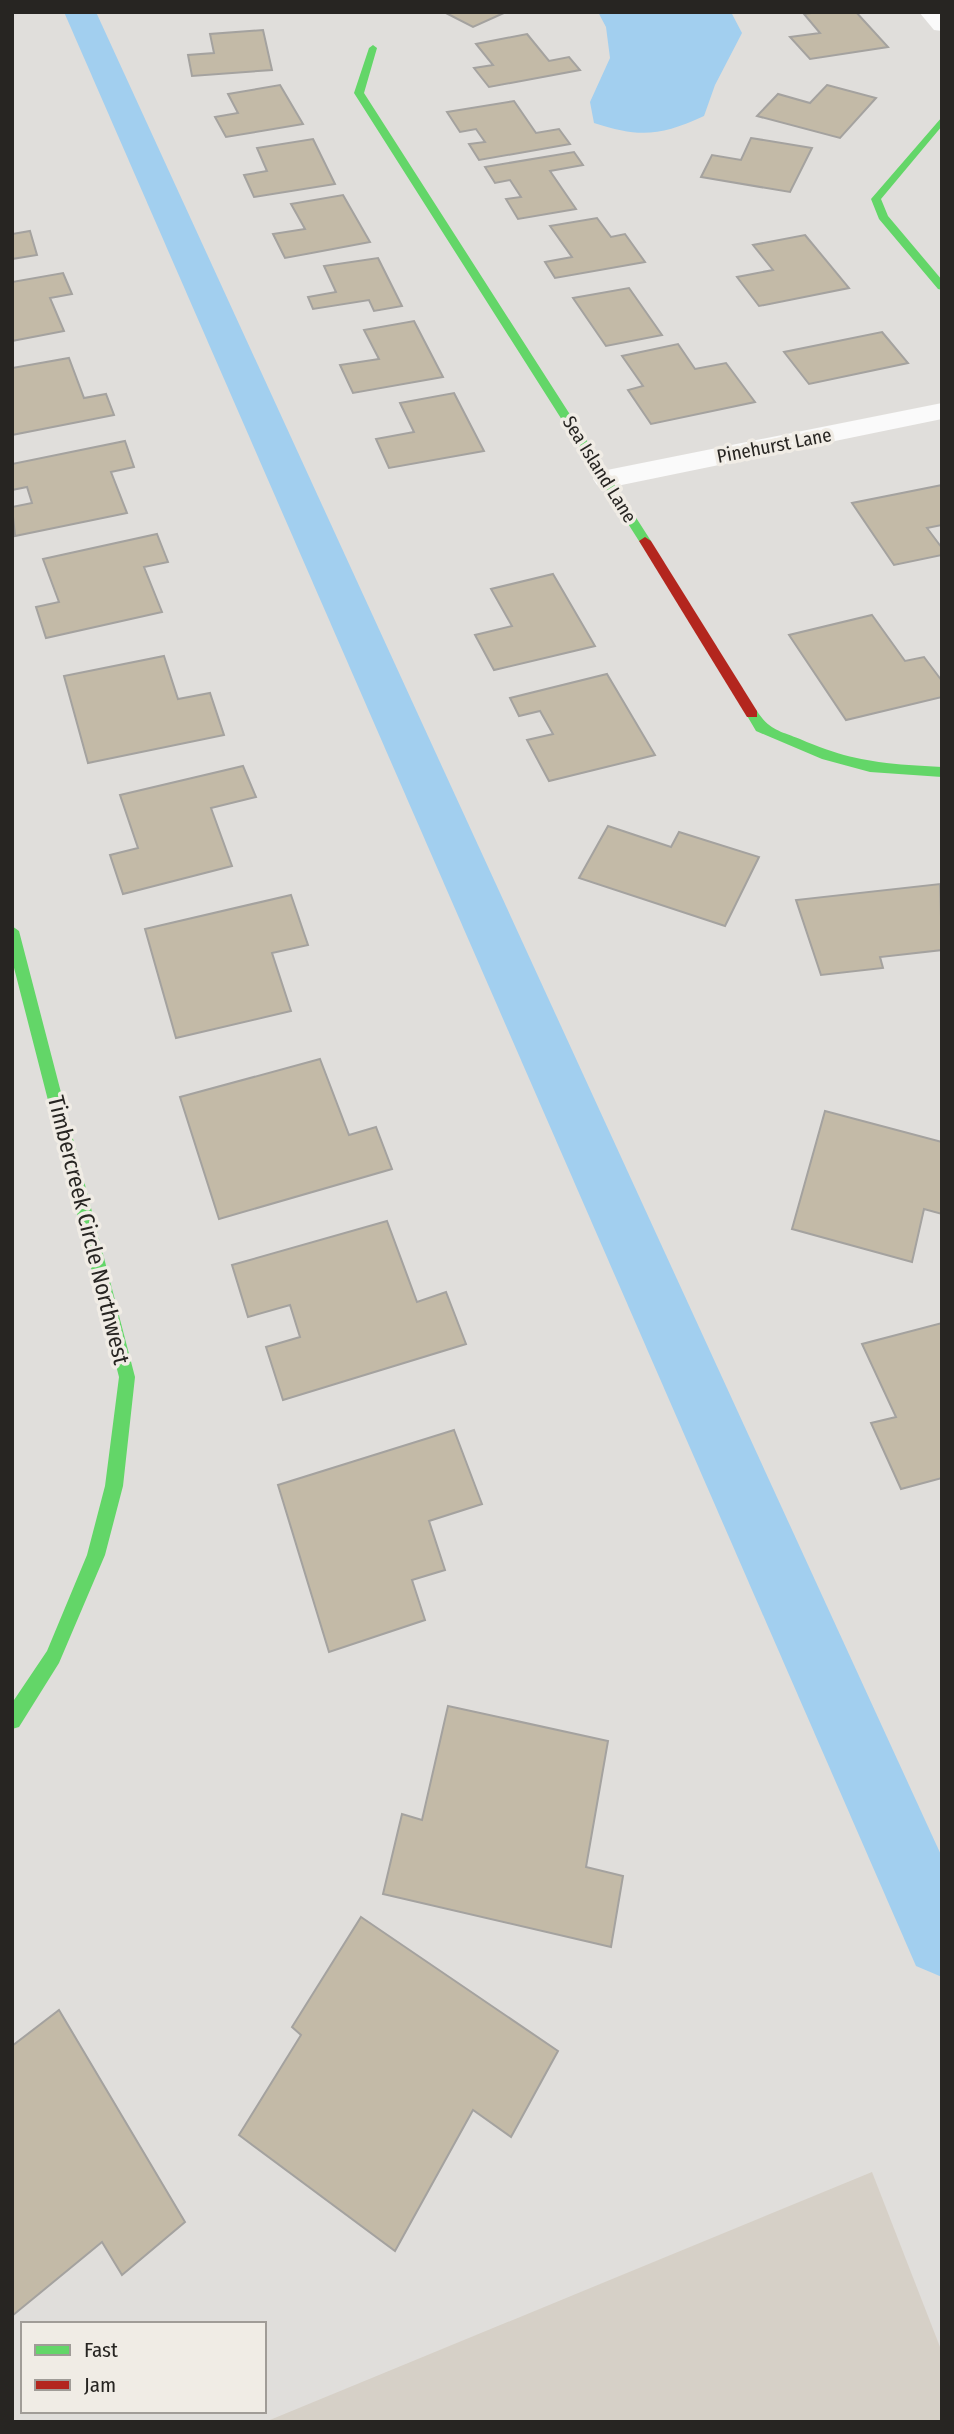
<svg xmlns="http://www.w3.org/2000/svg" width="954" height="2434" viewBox="0 0 954 2434" font-family="'Fira Sans Condensed',sans-serif">
  <style>
    .built { fill: #d6d0c7 }
    .water { fill: #a2cfef }
    .lines { fill: none; stroke-linecap: round; stroke-linejoin: round }
    .canal { fill: #a2cfef; fill-rule: evenodd }
    .building { fill: #c3baa7; stroke: #a4a29f; stroke-width: 2 }
    .street { fill: #fafafa; fill-rule: evenodd }
    .fast { fill: #63d668; fill-rule: evenodd }
    .jam { fill: #b3261e; fill-rule: evenodd }
    .labels { text-anchor: middle; stroke-width: 7; stroke-linejoin: round; paint-order: stroke }
    .far-street-label { font-size: 19px; fill: #272522; stroke: #f0ece5 }
    .street-label { font-size: 23px; fill: #272522; stroke: #f0ece5 }
  </style>
  <rect width="100%" height="100%" fill="#e0dedb"/>
  <!-- built -->
  <path class="built" d="M 872,2172 L 942,2352 L 942,2422 L 265,2422 Z"/>
  <!-- water -->
  <path class="water" d="M 598,12 L 731,12 L 742,33 L 715,85 L 704,116 C 660,136 640,138 594,123 L 590,102 L 610,58 L 606,27 Z"/>
  <g class="lines">
    <!-- canal -->
    <path class="canal" d="M 64,12 L 96,12 L 942,1857 L 942,1977 L 916,1966 Z"/>
  </g>
  <!-- building -->
  <g class="building">
    <path d="M 444,12 L 506,12 L 473,27 Z"/>
    <path d="M 819,12 L 856,12 L 888,47 L 810,59 L 790,37 L 820,33 L 804,14 Z"/>
    <path d="M 263,30 L 272,70 L 192,76 L 188,55 L 214,53 L 210,34 Z"/>
    <path d="M 527,34 L 549,61 L 569,57 L 580,70 L 489,87 L 474,68 L 493,65 L 476,44 Z"/>
    <path d="M 280,85 L 303,124 L 226,137 L 215,117 L 238,113 L 228,94 Z"/>
    <path d="M 827,85 L 876,98 L 840,138 L 757,116 L 778,94 L 810,103 Z"/>
    <path d="M 514,101 L 536,133 L 559,129 L 570,144 L 479,160 L 469,144 L 485,142 L 476,129 L 460,132 L 447,112 Z"/>
    <path d="M 751,138 L 812,148 L 790,192 L 701,177 L 712,155 L 741,160 Z"/>
    <path d="M 313,139 L 335,184 L 254,197 L 244,175 L 267,171 L 257,148 Z"/>
    <path d="M 574,152 L 583,165 L 550,171 L 576,209 L 518,219 L 506,199 L 521,197 L 510,180 L 495,183 L 485,167 Z"/>
    <path d="M 343,195 L 370,242 L 285,258 L 273,234 L 305,229 L 291,204 Z"/>
    <path d="M 597,218 L 611,237 L 625,234 L 645,262 L 555,278 L 545,262 L 572,257 L 550,226 Z"/>
    <path d="M 30,231 L 37,255 L 12,259 L 12,234 Z"/>
    <path d="M 805,235 L 849,288 L 759,306 L 737,277 L 773,270 L 753,245 Z"/>
    <path d="M 378,258 L 402,306 L 374,311 L 369,300 L 313,309 L 308,297 L 336,292 L 324,266 Z"/>
    <path d="M 63,273 L 72,294 L 50,298 L 64,331 L 12,341 L 12,282 Z"/>
    <path d="M 629,288 L 662,335 L 606,346 L 573,298 Z"/>
    <path d="M 414,321 L 443,377 L 353,393 L 340,365 L 379,359 L 364,330 Z"/>
    <path d="M 882,332 L 908,363 L 809,384 L 784,352 Z"/>
    <path d="M 678,344 L 695,369 L 726,363 L 755,402 L 651,424 L 628,390 L 643,386 L 622,356 Z"/>
    <path d="M 69,358 L 84,398 L 106,394 L 114,415 L 12,435 L 12,368 Z"/>
    <path d="M 454,393 L 484,451 L 389,468 L 376,439 L 414,432 L 400,403 Z"/>
    <path d="M 125,441 L 134,467 L 111,472 L 127,513 L 15,536 L 12,507 L 32,503 L 27,487 L 12,490 L 12,464 Z"/>
    <path d="M 942,485 L 942,525 L 927,528 L 942,548 L 942,555 L 894,565 L 852,503 Z"/>
    <path d="M 157,534 L 168,562 L 144,567 L 162,612 L 46,638 L 36,607 L 59,602 L 43,559 Z"/>
    <path d="M 553,574 L 595,646 L 494,670 L 475,635 L 512,626 L 491,589 Z"/>
    <path d="M 872,615 L 905,661 L 924,657 L 942,681 L 942,697 L 846,720 L 789,635 Z"/>
    <path d="M 164,656 L 178,699 L 210,693 L 224,735 L 88,763 L 64,676 Z"/>
    <path d="M 607,674 L 655,755 L 549,781 L 527,740 L 553,734 L 540,711 L 519,716 L 510,698 Z"/>
    <path d="M 243,766 L 256,797 L 211,808 L 232,866 L 123,894 L 110,855 L 138,848 L 120,795 Z"/>
    <path d="M 608,826 L 671,847 L 679,832 L 759,857 L 725,926 L 579,878 Z"/>
    <path d="M 940,884 L 942,950 L 880,957 L 883,968 L 821,975 L 796,900 Z"/>
    <path d="M 291,895 L 308,945 L 272,953 L 291,1011 L 176,1038 L 145,929 Z"/>
    <path d="M 320,1059 L 349,1135 L 376,1127 L 392,1169 L 219,1219 L 180,1097 Z"/>
    <path d="M 825,1111 L 942,1142 L 942,1214 L 924,1209 L 912,1262 L 792,1229 Z"/>
    <path d="M 387,1221 L 417,1302 L 446,1292 L 466,1344 L 283,1400 L 266,1347 L 300,1337 L 290,1305 L 248,1317 L 232,1265 Z"/>
    <path d="M 942,1323 L 942,1478 L 901,1489 L 871,1423 L 896,1417 L 862,1344 Z"/>
    <path d="M 454,1430 L 482,1504 L 429,1521 L 445,1570 L 412,1580 L 425,1620 L 329,1652 L 278,1485 Z"/>
    <path d="M 448,1706 L 608,1741 L 586,1867 L 623,1876 L 611,1947 L 383,1894 L 402,1814 L 422,1820 Z"/>
    <path d="M 361,1917 L 558,2051 L 511,2137 L 473,2110 L 395,2251 L 239,2135 L 301,2035 L 292,2027 Z"/>
    <path d="M 59,2010 L 185,2222 L 122,2275 L 102,2242 L 12,2316 L 12,2046 Z"/>
  </g>
  <g class="lines">
    <!-- street -->
    <g class="street">
      <path d="M 919,12 L 941,12 L 942,31 L 934,30 Z"/>
      <path d="M 942,403 L 942,419 L 607,488 L 597,485 L 593,479 L 597,473 L 607,470 Z"/>
    </g>
    <!-- fast -->
    <g class="fast">
      <path d="M 373,45 L 377,48 L 364,93 L 651,541 L 649,544 L 645,545 L 639,541 L 354,93 L 369,48 Z"/>
      <path d="M 942,117 L 942,126 L 881,199 L 888,216 L 942,280 L 942,290 L 938,289 L 879,219 L 871,199 Z"/>
      <path d="M 752,710 L 757,711 C 769,730 780,731 800,739 C 852,762 886,764 942,767 L 942,777 L 870,772 L 822,759 L 756,731 L 746,714 Z"/>
      <path d="M 12,926 L 19,931 L 135,1377 L 123,1486 L 105,1555 L 59,1663 L 19,1727 L 12,1729 L 12,1703 L 47,1651 L 87,1555 L 105,1486 L 119,1377 L 12,960 Z"/>
    </g>
    <!-- jam -->
    <path class="jam" d="M 645,537 L 651,541 L 757,711 L 757,717 L 747,717 L 639,541 Z"/>
  </g>
  <g class="labels">
    <!-- far-street labels -->
    <g class="far-street-label">
      <text transform="translate(774 445) rotate(-11)" y="7">Pinehurst Lane</text>
      <text transform="translate(600 469) rotate(58)" y="7">Sea Island Lane</text>
    </g>
    <!-- street labels -->
    <g class="street-label">
      <text transform="translate(89 1230) rotate(76)" y="8">Timbercreek Circle Northwest</text>
    </g>
  </g>
  <!-- border -->
  <rect width="954" height="2434" fill="none" stroke="#272522" stroke-width="28"/>
  <!-- legend -->
  <rect x="21" y="2322" width="245" height="91" fill="#f0ece5" stroke="#a09c97" stroke-width="2"/>
  <rect x="35" y="2345" width="35" height="10" fill="#63d668" stroke="#a09c97" stroke-width="2"/>
  <text x="84" y="2357" font-size="21" fill="#272522">Fast</text>
  <rect x="35" y="2380" width="35" height="10" fill="#b3261e" stroke="#a09c97" stroke-width="2"/>
  <text x="84" y="2392" font-size="21" fill="#272522">Jam</text>
</svg>
